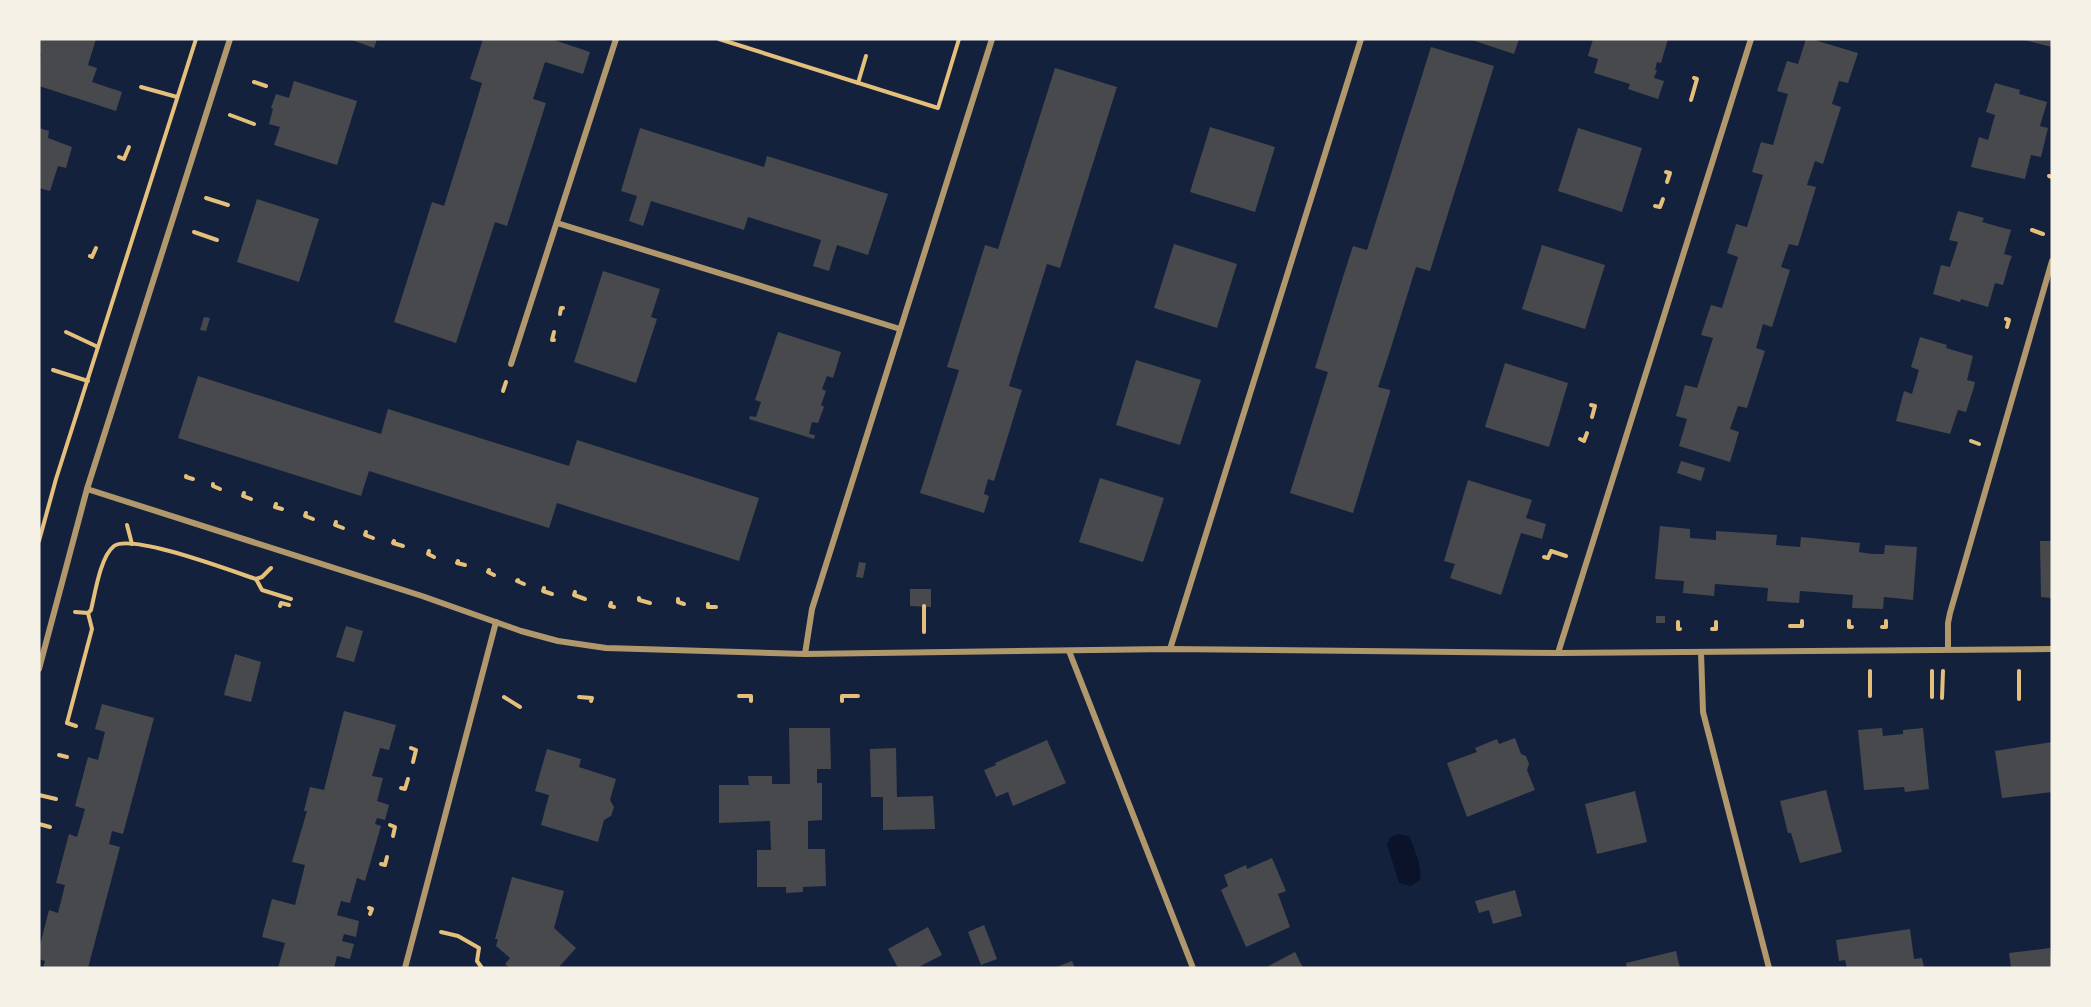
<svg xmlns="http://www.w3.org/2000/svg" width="2091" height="1007" viewBox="0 0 2091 1007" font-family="'Noto Sans',sans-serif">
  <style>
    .water { fill: #0b132b }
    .building { fill: #48494c }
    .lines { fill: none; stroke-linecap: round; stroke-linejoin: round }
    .path { stroke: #e5c07b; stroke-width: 4 }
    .minor { stroke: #b1986c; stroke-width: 6 }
  </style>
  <rect width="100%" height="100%" fill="#14213d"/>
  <!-- water -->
  <path class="water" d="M 1399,834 L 1409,836 C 1414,847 1423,869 1420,880 L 1411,886 L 1399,883 L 1388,848 L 1387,845 L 1390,837 Z"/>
  <!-- building -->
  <g class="building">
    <path d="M 39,39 L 96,39 L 88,65 L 97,68 L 92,82 L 122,92 L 116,111 L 39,86 L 39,61 L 41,54 L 39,54 Z"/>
    <path d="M 349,39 L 377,39 L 374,48 Z"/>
    <path d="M 483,39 L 551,39 L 590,52 L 583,74 L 545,62 L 533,99 L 546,103 L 507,226 L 495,222 L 456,343 L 394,322 L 432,202 L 444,206 L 473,113 L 482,83 L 470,79 Z"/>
    <path d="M 1469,39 L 1519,39 L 1514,54 Z"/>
    <path d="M 1593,39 L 1668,39 L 1661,63 L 1657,62 L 1655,70 L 1657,70 L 1654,78 L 1664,81 L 1658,99 L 1628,89 L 1630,84 L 1594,73 L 1598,59 L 1588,56 Z"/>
    <path d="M 1806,39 L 1811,39 L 1858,53 L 1848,83 L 1839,81 L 1832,104 L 1841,107 L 1823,164 L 1815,161 L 1807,185 L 1816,187 L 1798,246 L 1789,244 L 1781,267 L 1790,270 L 1772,327 L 1763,324 L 1756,348 L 1765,351 L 1747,408 L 1738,406 L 1730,429 L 1739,432 L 1730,462 L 1679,446 L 1687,419 L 1676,416 L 1685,385 L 1697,388 L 1713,338 L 1701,335 L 1711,305 L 1722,308 L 1730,282 L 1738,257 L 1727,253 L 1736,224 L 1747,227 L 1763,175 L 1752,172 L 1761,142 L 1773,145 L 1788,94 L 1777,91 L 1787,61 L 1798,64 Z"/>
    <path d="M 2024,39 L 2052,39 L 2052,47 L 2024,40 Z"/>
    <path d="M 1431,47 L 1494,66 L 1430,271 L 1416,267 L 1388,357 L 1378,387 L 1390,390 L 1390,392 L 1353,513 L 1290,493 L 1328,372 L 1315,368 L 1343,277 L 1353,246 L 1367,250 Z"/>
    <path d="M 1055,68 L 1117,87 L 1060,268 L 1047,264 L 1018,356 L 1009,386 L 1022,390 L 994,481 L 988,479 L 984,494 L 989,496 L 984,513 L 920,493 L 959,370 L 947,367 L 985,245 L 998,249 Z"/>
    <path d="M 294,81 L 357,101 L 337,165 L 274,145 L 280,127 L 269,124 L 273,109 L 271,108 L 276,94 L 289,98 Z"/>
    <path d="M 1995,83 L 2020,90 L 2019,94 L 2047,102 L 2040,126 L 2048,128 L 2041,157 L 2031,155 L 2025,179 L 1971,167 L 1979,137 L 1988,140 L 1995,115 L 1986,112 Z"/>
    <path d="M 1210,127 L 1275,147 L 1255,212 L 1190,192 Z"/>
    <path d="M 39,128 L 49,131 L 48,138 L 72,147 L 66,168 L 58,166 L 50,191 L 39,188 Z"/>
    <path d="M 640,128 L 764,167 L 767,156 L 888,194 L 868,255 L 837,245 L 829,271 L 813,266 L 821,240 L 748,217 L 744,230 L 651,201 L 643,226 L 629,221 L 637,196 L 621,191 Z"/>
    <path d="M 1578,128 L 1642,148 L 1622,212 L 1558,191 Z"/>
    <path d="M 257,199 L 319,219 L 299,282 L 237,262 Z"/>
    <path d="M 1958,211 L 1984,218 L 1982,222 L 2011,230 L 2004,254 L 2012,256 L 2009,264 L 2003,285 L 1995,283 L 1988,307 L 1961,299 L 1960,302 L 1933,294 L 1941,265 L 1950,267 L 1958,242 L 1949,240 Z"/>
    <path d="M 1174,244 L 1237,264 L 1217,328 L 1154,308 Z"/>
    <path d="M 1542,245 L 1605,265 L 1585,329 L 1522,309 Z"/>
    <path d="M 603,271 L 660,289 L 651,317 L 657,319 L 636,383 L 574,362 Z"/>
    <path d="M 204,317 L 210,318 L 206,331 L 200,330 Z"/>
    <path d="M 778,332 L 841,352 L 833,378 L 827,376 L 822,389 L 826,391 L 821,405 L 824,407 L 818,423 L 812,422 L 809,434 L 815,435 L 814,439 L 749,419 L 750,416 L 756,417 L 761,402 L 755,400 Z"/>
    <path d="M 1920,337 L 1947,345 L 1946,348 L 1973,356 L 1967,380 L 1975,382 L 1973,390 L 1966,412 L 1958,410 L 1950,434 L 1896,421 L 1904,391 L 1912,394 L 1919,370 L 1911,367 Z"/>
    <path d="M 1136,360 L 1201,380 L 1180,445 L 1116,425 Z"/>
    <path d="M 1505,363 L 1568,383 L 1549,447 L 1485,427 Z"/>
    <path d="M 198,376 L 381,434 L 388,409 L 569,466 L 577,440 L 759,498 L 739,561 L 557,503 L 549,528 L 369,471 L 361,496 L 178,438 Z"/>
    <path d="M 1681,461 L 1705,468 L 1701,481 L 1677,473 Z"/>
    <path d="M 1100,478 L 1164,498 L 1143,562 L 1079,542 Z"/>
    <path d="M 1468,480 L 1532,500 L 1526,518 L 1546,524 L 1542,539 L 1521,533 L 1501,595 L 1450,578 L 1455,564 L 1444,561 Z"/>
    <path d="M 1660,526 L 1690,529 L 1690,538 L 1716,540 L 1716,531 L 1777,535 L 1776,545 L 1787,546 L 1800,547 L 1801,537 L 1860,543 L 1859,552 L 1872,554 L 1884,554 L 1885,545 L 1917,547 L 1913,600 L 1884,597 L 1883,609 L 1852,608 L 1853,595 L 1800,591 L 1799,603 L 1767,601 L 1768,588 L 1742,586 L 1715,584 L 1714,596 L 1683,593 L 1684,581 L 1655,579 Z"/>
    <path d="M 2040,541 L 2052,541 L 2052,598 L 2041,597 Z"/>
    <path d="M 859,562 L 866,563 L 863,578 L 856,577 Z"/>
    <path d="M 910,589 L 931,589 L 931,607 L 910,606 Z"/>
    <rect x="1656" y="616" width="9" height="7"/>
    <path d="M 346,626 L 363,631 L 354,662 L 336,657 Z"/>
    <path d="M 235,654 L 261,662 L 251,702 L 224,695 Z"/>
    <path d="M 102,704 L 154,718 L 123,834 L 112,831 L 109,844 L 120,847 L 88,968 L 43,968 L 45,961 L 39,959 L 39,949 L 49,910 L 58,913 L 65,885 L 56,883 L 69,834 L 77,837 L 85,809 L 75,806 L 88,757 L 98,760 L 105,732 L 95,729 Z"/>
    <path d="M 344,711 L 396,725 L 389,750 L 380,748 L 372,776 L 383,778 L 377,801 L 389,805 L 385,820 L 377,818 L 375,824 L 381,826 L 365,881 L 357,878 L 350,903 L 341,901 L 337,915 L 359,921 L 356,937 L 344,934 L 342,941 L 354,944 L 350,959 L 337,956 L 334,968 L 278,968 L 285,943 L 262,937 L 272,899 L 295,905 L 305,865 L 292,862 L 307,811 L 304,811 L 310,787 L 324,790 Z"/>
    <path d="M 789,728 L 830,728 L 831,769 L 817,769 L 817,783 L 822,783 L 822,820 L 808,821 L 808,849 L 825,849 L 826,886 L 803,887 L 803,892 L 786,893 L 786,887 L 757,887 L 757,850 L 771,850 L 770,821 L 719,823 L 719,785 L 749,785 L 748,776 L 772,776 L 772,784 L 790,784 Z"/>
    <path d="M 1882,728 L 1883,736 L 1903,734 L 1903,730 L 1923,728 L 1929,789 L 1905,792 L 1904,787 L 1864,790 L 1858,730 Z"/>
    <path d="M 1515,738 L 1521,754 L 1526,756 L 1529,764 L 1527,770 L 1535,790 L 1467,817 L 1447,763 L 1477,752 L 1475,748 L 1497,739 L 1499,744 Z"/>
    <path d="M 1047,740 L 1066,783 L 1013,806 L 1008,792 L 996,797 L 984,770 L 996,765 L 995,763 Z"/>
    <path d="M 2052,742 L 2052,792 L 2002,798 L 1995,751 Z"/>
    <path d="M 896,748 L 897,797 L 933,796 L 935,829 L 883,830 L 883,797 L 871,797 L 870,749 Z"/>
    <path d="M 547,749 L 581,759 L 579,767 L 616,779 L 610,800 L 614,807 L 611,816 L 604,820 L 598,842 L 541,825 L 549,795 L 535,791 Z"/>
    <path d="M 1826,790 L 1842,852 L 1800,863 L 1791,833 L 1788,833 L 1780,801 Z"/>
    <path d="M 1635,791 L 1647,842 L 1597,854 L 1585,804 Z"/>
    <path d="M 1272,858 L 1286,891 L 1278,894 L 1290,927 L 1246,947 L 1221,890 L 1228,886 L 1224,875 L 1246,865 L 1247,869 Z"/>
    <path d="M 512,877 L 564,891 L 554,928 L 576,948 L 558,968 L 510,968 L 505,964 L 510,958 L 496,946 L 498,939 L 495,939 Z"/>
    <path d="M 1515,890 L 1522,916 L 1493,924 L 1489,910 L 1479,913 L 1475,901 Z"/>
    <path d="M 984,925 L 997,959 L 981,965 L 968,932 Z"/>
    <path d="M 928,927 L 942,955 L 917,968 L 898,968 L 888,949 Z"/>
    <path d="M 1910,929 L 1914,959 L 1922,958 L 1924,968 L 1847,968 L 1845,960 L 1839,961 L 1836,940 Z"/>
    <path d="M 2050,948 L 2052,968 L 2011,968 L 2009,953 Z"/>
    <path d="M 1676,951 L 1680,968 L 1627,968 L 1626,963 Z"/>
    <path d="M 1295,952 L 1303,968 L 1265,968 Z"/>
    <path d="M 1072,961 L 1075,968 L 1054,968 Z"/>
  </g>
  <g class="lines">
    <!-- path -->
    <g class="path">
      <path d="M 719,39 L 938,108 L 959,39"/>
      <path d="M 254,82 L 266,86"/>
      <path d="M 858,83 L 866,56"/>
      <path d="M 141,87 L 177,97"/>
      <path d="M 1691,100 L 1697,79 L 1694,78"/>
      <path d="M 230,115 L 254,124"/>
      <path d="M 119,157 L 124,159 L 129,147"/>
      <path d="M 1666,172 L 1670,173 L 1667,182"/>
      <path d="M 2049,176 L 2052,177"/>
      <path d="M 206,198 L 228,205"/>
      <path d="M 1655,206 L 1660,207 L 1663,199"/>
      <path d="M 2032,230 L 2043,234"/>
      <path d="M 194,232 L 217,240"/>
      <path d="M 90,256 L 92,257 L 96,248"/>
      <path d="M 560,314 L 561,308 L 563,308"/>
      <path d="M 2006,319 L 2009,320 L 2007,327"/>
      <path d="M 66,332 L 98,347"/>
      <path d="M 554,340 L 552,340 L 554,332"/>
      <path d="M 53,370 L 88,381"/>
      <path d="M 503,391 L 506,382"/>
      <path d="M 1591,405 L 1595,406 L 1592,417"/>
      <path d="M 1580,439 L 1584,441 L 1587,433"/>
      <path d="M 1971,441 L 1979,444"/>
      <path d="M 186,476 L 186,477 L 193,479"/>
      <path d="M 213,484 L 213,486 L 220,489"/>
      <path d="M 244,493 L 243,496 L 251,499"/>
      <path d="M 276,504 L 275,507 L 282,509"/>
      <path d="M 306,513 L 305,516 L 313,519"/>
      <path d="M 336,522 L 335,525 L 343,528"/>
      <path d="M 127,525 L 132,544"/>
      <path d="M 366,532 L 365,535 L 373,538"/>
      <path d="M 39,541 L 56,479 L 196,39"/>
      <path d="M 394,541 L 393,543 L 403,546"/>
      <path d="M 429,551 L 428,554 L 434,557"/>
      <path d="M 1544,557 L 1548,558 L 1551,551 L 1566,556"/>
      <path d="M 458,561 L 457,563 L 465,565"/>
      <path d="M 489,570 L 488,572 L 494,575"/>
      <path d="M 256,579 L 262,590 L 291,599"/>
      <path d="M 518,580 L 517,581 L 524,584"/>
      <path d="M 544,588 L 543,591 L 552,594"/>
      <path d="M 575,592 L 574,595 L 585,599"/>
      <path d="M 639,598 L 639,600 L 650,603"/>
      <path d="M 678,599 L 678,602 L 684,604"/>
      <path d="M 611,603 L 610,606 L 614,607"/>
      <path d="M 708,604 L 708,607 L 716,607"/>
      <path d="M 280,606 L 281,603 L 289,605"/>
      <path d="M 75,612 L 88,613 L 91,610 C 95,594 100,557 114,546 C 132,533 234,572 256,579 L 262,577 L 271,568"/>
      <path d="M 1849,621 L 1849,627 L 1852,627"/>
      <path d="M 1678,622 L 1678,629 L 1680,629"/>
      <path d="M 1790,626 L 1802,626 L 1802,621"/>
      <path d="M 1882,627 L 1886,627 L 1886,621"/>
      <path d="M 1712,629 L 1716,629 L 1716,622"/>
      <path d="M 924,632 L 924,606"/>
      <path d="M 739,696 L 751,696 L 751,701"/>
      <path d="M 1870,696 L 1870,671"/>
      <path d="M 504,697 L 520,707"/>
      <path d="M 579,697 L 592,698 L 591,701"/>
      <path d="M 1932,697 L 1932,671"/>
      <path d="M 1942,698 L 1943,671"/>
      <path d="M 2019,699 L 2019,671"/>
      <path d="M 842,701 L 842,696 L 858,696"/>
      <path d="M 67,723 L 92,629 L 88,613"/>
      <path d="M 67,723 L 76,726"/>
      <path d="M 411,748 L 416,750 L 413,762"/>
      <path d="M 59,755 L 67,757"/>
      <path d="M 401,788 L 405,789 L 408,779"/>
      <path d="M 39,795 L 56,799"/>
      <path d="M 39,824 L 50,827"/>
      <path d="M 390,825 L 395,827 L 393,836"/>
      <path d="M 381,864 L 385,865 L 387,857"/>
      <path d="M 369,908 L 372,909 L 370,914"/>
      <path d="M 441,932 L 458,936 L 479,948 L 477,961 L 482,968"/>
    </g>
    <!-- minor -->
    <g class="minor">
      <path d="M 557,223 L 900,329"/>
      <path d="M 511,364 L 616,39"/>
      <path d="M 87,489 L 422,596 L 521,631 L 558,641 L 606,648 L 805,654 L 1170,649 L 1558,653 L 2052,649"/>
      <path d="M 1170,649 L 1361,39"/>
      <path d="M 1948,649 L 1948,623 L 1950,613 L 2052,261"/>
      <path d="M 1069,651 L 1193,968"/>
      <path d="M 1701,652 L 1703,712 L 1769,968"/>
      <path d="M 1558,653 L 1751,39"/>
      <path d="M 805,654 L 812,609 L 992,39"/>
      <path d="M 39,669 L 87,489 L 230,39"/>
      <path d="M 405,968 L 496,622"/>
    </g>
  </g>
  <!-- border -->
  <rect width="2091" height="1007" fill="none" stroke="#f6f1e7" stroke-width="81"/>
</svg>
